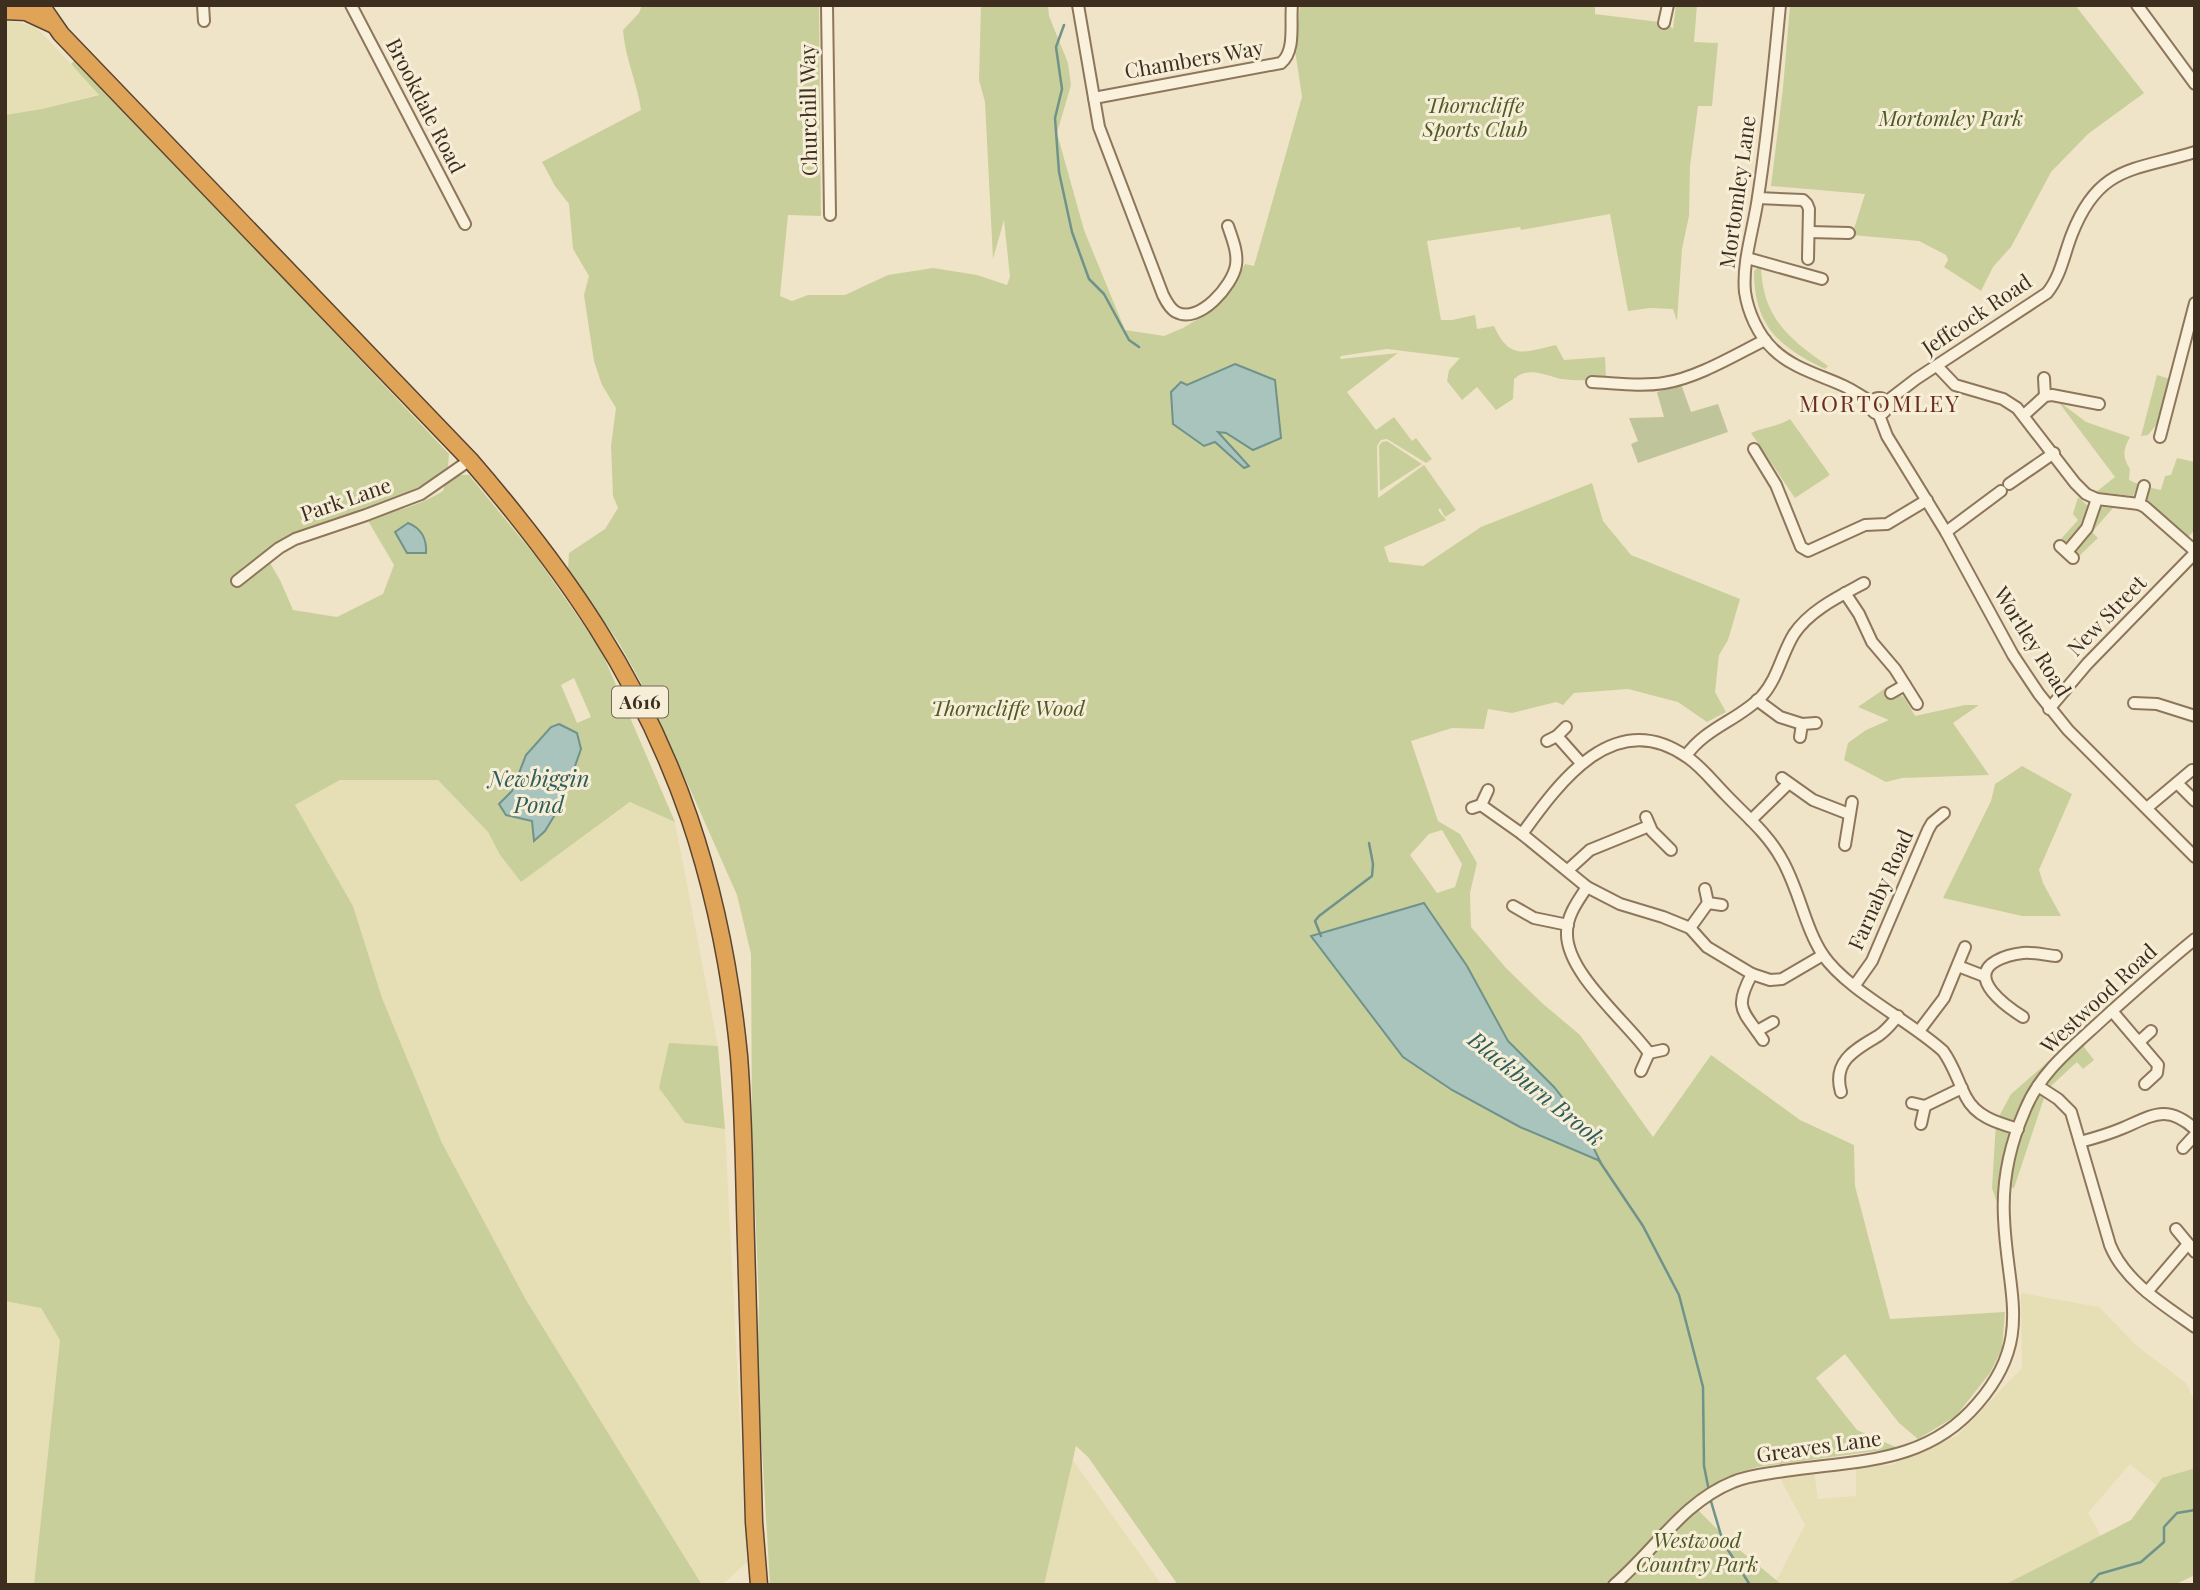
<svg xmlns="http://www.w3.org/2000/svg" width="2200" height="1590" viewBox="0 0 2200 1590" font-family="'Playfair Display',serif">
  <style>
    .farmland { fill: #e6deb5 }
    .green { fill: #c9cf9b; fill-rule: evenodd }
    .cemetery { fill: #bfc49a }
    .water { fill: #a9c4bc; stroke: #6f938a; stroke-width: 2 }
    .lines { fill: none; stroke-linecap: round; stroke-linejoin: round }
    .stream { stroke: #6f938a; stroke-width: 2.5 }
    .minor-casing { stroke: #8d765c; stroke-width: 14 }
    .highway-casing { stroke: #5b4430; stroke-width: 19 }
    .minor { stroke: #faf1dc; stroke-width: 10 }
    .highway { stroke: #e0a458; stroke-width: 16 }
    .labels { text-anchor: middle; stroke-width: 6; stroke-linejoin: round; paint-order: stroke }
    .shield { fill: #f7eed8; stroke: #756857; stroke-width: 2 }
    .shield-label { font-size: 19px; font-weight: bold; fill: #3d2e20 }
    .street-label { font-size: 21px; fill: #3d2e20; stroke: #f7eed8 }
    .park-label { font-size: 21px; font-style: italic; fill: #4d5a26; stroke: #f7eed8 }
    .neighbourhood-label { font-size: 23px; letter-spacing: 2px; fill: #6b2e1e; stroke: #f7eed8 }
    .water-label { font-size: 23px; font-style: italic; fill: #2f5d5a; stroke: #f7eed8 }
  </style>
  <rect width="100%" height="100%" fill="#f0e4c8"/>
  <!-- farmland -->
  <g class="farmland">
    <path d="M 5,19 L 36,27 L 99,94 L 42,109 L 5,115 Z"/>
    <path d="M 340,780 L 438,780 L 488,832 L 500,855 L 521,882 L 631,802 L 675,822 L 718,1046 L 669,1044 L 685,1123 L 725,1129 L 747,1562 L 723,1584 L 702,1585 L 526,1300 L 442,1143 L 382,998 L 353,906 L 295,805 Z"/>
    <path d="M 2021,1293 L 2099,1307 L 2137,1346 L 2186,1383 L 2195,1402 L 2195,1468 L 2162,1478 L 2156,1485 L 2130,1464 L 2088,1513 L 2101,1536 L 2004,1585 L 1782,1585 L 1776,1581 L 1805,1525 L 1779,1476 L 1814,1471 L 1818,1499 L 1856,1496 L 1856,1467 L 1891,1465 L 1957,1436 L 2022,1368 Z"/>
    <path d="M 5,1301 L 41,1308 L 60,1339 L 34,1585 L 5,1585 Z"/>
    <path d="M 1072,1459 L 1162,1585 L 1044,1585 Z"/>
  </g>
  <!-- green -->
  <g class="green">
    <path d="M 642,5 L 819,5 L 821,216 L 788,215 L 780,296 L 792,301 L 808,295 L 845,295 L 888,275 L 933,268 L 977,275 L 1007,285 L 1010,277 L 1004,220 L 993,259 L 985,102 L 979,80 L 981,5 L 1048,5 L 1049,16 L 1068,63 L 1071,85 L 1057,133 L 1084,230 L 1125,330 L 1164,336 L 1183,328 L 1211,311 L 1228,294 L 1245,264 L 1254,266 L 1302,97 L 1295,50 L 1300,5 L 1595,5 L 1595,14 L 1667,23 L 1673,29 L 1676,5 L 1697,5 L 1694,42 L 1718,43 L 1712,106 L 1698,106 L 1690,166 L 1689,216 L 1682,249 L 1677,321 L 1673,309 L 1650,308 L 1628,311 L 1610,214 L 1521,230 L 1520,227 L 1427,241 L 1441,320 L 1452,320 L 1475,315 L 1477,329 L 1494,326 C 1510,361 1524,352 1556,345 L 1564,360 L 1605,357 L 1606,381 C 1591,380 1575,381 1561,379 C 1545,375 1528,366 1514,379 L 1513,399 L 1496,410 L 1477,387 L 1462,400 L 1447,381 L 1449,370 L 1460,358 L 1387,349 L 1341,356 L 1340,359 L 1398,353 L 1347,392 L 1376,430 L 1394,417 L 1412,441 L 1416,438 L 1432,459 L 1426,463 L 1387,439 L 1381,440 L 1377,446 L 1378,498 L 1424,465 L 1456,510 L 1445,517 L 1440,508 L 1438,510 L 1446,520 L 1384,547 L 1389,562 L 1423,566 L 1481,527 L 1592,483 L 1603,521 L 1631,555 L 1740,599 L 1728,640 L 1719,655 L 1715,692 L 1726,712 L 1707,722 L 1678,702 L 1628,689 L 1574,693 L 1563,705 L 1556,702 L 1512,713 L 1488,709 L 1484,729 L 1452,728 L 1411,741 L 1438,821 L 1460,834 L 1477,863 L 1470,893 L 1471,927 L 1506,968 L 1542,1003 L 1580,1035 L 1653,1137 L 1711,1055 L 1800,1120 L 1854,1145 L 1855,1186 L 1890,1319 L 2005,1312 L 2002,1349 L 1990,1373 L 1956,1416 L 1918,1439 L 1899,1423 L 1845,1354 L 1816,1378 L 1857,1430 L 1898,1448 L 1758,1467 L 1736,1473 L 1695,1496 L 1623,1569 L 1605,1585 L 1178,1585 L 1088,1457 L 1076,1446 L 1044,1585 L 770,1585 L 757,1365 L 759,1304 L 752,1131 L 751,954 L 737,895 L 690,789 L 639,679 L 619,643 L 568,570 L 569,553 L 605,529 L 618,508 L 613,496 L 611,446 L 616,408 L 602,385 L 594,361 L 584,295 L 589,276 L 573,249 L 569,204 L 555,186 L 542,162 L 641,110 C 637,82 625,58 623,30 L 639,13 ZM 1235,364 L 1253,450 L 1226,433 L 1217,431 L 1171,392 L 1180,382 L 1186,385 ZM 1442,830 L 1462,864 L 1455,887 L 1437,893 L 1410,855 L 1429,834 ZM 1424,903 L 1467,966 L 1508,1041 L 1554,1087 L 1599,1160 L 1520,1127 L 1452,1090 Z"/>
    <path d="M 1790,5 L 2075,5 L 2144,93 L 2088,134 L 2051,172 L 2011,247 L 1993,267 L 1981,291 L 1944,267 L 1948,260 L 1946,255 L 1919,241 L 1852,235 L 1865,194 L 1771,186 L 1783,88 Z"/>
    <path d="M 76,59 L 449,454 L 448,467 C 395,508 327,530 266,556 L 280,580 L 293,610 L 337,617 L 383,594 L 394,565 L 367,519 C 393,512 421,505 443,491 L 445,483 L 457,475 L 469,475 L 537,558 L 601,650 L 675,822 L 630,802 L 521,882 L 500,855 L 488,832 L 438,780 L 340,780 L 295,805 L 353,906 L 382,998 L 442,1143 L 526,1300 L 702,1585 L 34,1585 L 60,1340 L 41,1308 L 5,1301 L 5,115 L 42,109 L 99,95 L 71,64 ZM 574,678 L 591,717 L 577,723 L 561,685 ZM 512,791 L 545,831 L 534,840 L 532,821 L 506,815 L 499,805 Z"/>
    <path d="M 1761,265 C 1762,317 1788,338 1828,366 L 1825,369 C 1779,347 1754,326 1754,271 Z"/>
    <path d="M 2157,375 L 2170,379 L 2157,424 L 2148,435 L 2141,436 Z"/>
    <path d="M 2057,400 L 2086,422 L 2130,437 C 2123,450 2122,456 2130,469 L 2129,480 L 2138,484 L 2133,496 L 2096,492 L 2115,477 Z"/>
    <path d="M 1790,419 L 1830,475 L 1795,498 L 1751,433 C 1765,427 1777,427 1790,419 Z"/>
    <path d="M 1387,441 L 1422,464 L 1380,491 L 1379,446 L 1382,442 Z"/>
    <path d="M 2177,458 L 2195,462 L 2195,530 L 2188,537 L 2145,500 L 2148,487 L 2161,490 L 2165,476 L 2171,475 Z"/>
    <path d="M 2078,497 L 2088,506 L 2113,508 L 2092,532 L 2098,538 L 2078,557 C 2072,545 2074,546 2061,539 L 2078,520 L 2073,514 Z"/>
    <path d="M 1887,687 L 1893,698 L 1900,695 L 1904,697 L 1915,716 L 1965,705 L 1979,705 L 1953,723 L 1989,775 L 1902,778 L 1886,782 L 1844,760 L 1848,743 L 1866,730 L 1889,720 L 1858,707 Z"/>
    <path d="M 2022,766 L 2072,794 L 2039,870 L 2043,883 L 2061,916 L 2022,916 L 1943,898 L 1991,801 L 1995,784 Z"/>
    <path d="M 2084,1040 L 2086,1043 L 2084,1047 L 2094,1060 L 2083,1069 L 2077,1062 L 2051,1086 L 2044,1098 L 2014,1188 L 2010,1187 C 2018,1118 2039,1090 2084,1040 Z"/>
    <path d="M 669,1043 L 718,1046 L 725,1129 L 685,1123 L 659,1088 Z"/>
    <path d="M 2056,1055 C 2016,1102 1998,1150 2000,1212 L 1992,1188 L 1996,1122 L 2011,1094 Z"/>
    <path d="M 2195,1468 L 2195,1575 L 2174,1585 L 2004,1585 L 2131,1520 L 2162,1478 Z"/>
    <path d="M 1697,1509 L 1730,1542 L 1782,1585 L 1623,1585 Z"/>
  </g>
  <!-- cemetery -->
  <path class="cemetery" d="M 1681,384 L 1691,412 L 1718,404 L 1728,432 L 1638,463 L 1631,444 L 1638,441 L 1629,418 L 1664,417 L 1657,392 Z"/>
  <!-- water -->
  <g class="water">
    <path d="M 1235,364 L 1275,380 L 1281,438 L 1253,450 L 1226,433 L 1218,432 L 1249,466 L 1244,468 L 1215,442 L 1204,446 L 1173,424 L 1171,392 L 1181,382 L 1187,385 Z"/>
    <path d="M 408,523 C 421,528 427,539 426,553 L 407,553 L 395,532 Z"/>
    <path d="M 559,724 L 577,733 L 581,749 L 562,803 L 545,831 L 534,841 L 532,821 L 506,815 L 499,804 L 512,791 L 526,755 L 551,727 Z"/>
    <path d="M 1424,903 L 1467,966 L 1508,1041 L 1554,1087 L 1580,1120 L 1600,1161 L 1520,1127 L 1452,1090 L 1403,1057 L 1311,936 Z"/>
  </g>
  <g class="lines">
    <!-- stream -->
    <g class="stream">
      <path d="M 1064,25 L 1056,47 L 1062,89 L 1055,118 L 1059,172 L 1072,232 L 1089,279 L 1104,294 L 1129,340 L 1139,347"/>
      <path d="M 1321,936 L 1315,921 L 1319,916 L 1372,876 L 1373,864 L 1369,843"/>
      <path d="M 1598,1159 L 1643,1226 L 1679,1295 L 1703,1387 L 1704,1466 L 1709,1491"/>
      <path d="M 1710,1498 L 1723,1542 L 1750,1585"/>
      <path d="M 2089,1585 L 2099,1574 L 2141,1562 L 2164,1542 L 2164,1527 L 2177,1513 L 2195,1510"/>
    </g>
    <defs>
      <g id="minor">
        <path d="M 203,5 L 204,21"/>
        <path d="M 351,5 L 465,224"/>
        <path d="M 827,5 L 830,215"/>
        <path d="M 1078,5 L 1099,127 L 1163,295 C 1166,301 1170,309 1176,312 C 1199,325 1233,285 1236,265 C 1238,252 1232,238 1228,226"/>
        <path d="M 1780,5 C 1774,69 1768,133 1758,197 C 1754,228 1742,261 1745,292 C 1748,312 1758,335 1773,349 C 1792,368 1820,375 1844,386 C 1853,390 1862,397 1872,402"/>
        <path d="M 2137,5 L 2195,84"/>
        <path d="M 1664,23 L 1668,5"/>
        <path d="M 1094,98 L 1281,63 C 1296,51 1290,23 1292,5"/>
        <path d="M 1758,198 L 1803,200 L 1807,204 L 1809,209 L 1808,259"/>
        <path d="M 1809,232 L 1849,233"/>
        <path d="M 1747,258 L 1822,279"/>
        <path d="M 1937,366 L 1955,385 L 2003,399 L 2017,408 L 2075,483 L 2086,494 L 2097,499 L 2139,504 L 2145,507 L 2195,551"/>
        <path d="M 2044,378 L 2045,396"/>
        <path d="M 1592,382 C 1615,383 1640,387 1664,383 C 1697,378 1735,355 1765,340"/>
        <circle cx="1879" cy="406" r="8"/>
        <path d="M 1886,402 L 1916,379 L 2047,293 C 2061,276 2064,254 2072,234 C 2099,165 2134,171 2195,152"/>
        <path d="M 1879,415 L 1887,436 L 1946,532 L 2013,655 L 2039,694 L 2068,730 L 2195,857"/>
        <path d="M 2024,415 L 2045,396 L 2052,395 L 2099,404"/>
        <path d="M 2160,437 L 2195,303"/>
        <path d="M 1754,449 L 1776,485 L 1801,547 L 1808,551 L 1865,525 L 1887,524 L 1927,500"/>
        <path d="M 2009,484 L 2054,453"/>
        <path d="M 2139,504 L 2144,486"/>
        <path d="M 1946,532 L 2001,491"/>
        <path d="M 2060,546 L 2073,558"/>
        <path d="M 2067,552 L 2087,528 L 2097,499"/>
        <path d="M 237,581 L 279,548 L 295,539 L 366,515 L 421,494 L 470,460"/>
        <path d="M 1845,593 L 1859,614 L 1872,642 L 1895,669 L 1917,704"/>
        <path d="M 1891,693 L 1905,685"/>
        <path d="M 1757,700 L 1780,717 L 1802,724"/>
        <path d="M 2134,703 L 2157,704 L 2195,716"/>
        <path d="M 2049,709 L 2087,664 L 2195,553"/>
        <path d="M 1557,736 L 1581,763"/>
        <path d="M 1800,737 L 1802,724 L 1816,723"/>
        <path d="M 1547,741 L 1557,736 L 1566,727"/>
        <path d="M 1686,756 C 1705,728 1739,720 1762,696 C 1778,678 1782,653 1794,634 C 1810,610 1840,596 1864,583"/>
        <path d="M 1782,778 L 1813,800 L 1849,814"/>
        <path d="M 2177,783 L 2195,801"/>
        <path d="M 1481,805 L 1522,834 L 1587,887 L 1620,904 L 1663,917 L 1690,928 L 1707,947 L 1752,974 L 1770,980 L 1782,979 L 1823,955"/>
        <path d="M 2148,807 L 2192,770"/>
        <path d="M 1472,808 L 1481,805 L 1488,790"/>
        <path d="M 1646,817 L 1652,831 L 1671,850"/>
        <path d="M 1751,820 L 1788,784"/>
        <path d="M 1522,834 C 1560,781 1615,706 1687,757 C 1702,767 1713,782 1725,794 C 1745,815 1767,833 1781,858 C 1799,888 1804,926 1823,955 C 1848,991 1909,1020 1943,1051 C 1954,1066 1958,1082 1966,1097 C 1976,1117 1998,1123 2018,1129"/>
        <path d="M 1845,845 L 1852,802"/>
        <path d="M 1568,870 L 1590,850 L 1649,826"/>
        <path d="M 1587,887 C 1578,901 1567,915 1567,932 C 1565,972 1626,1021 1649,1053 L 1641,1071"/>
        <path d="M 1705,889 L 1708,903 L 1722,905"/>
        <path d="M 1513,906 L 1534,918 L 1568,925"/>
        <path d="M 1690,928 L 1708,903"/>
        <path d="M 1958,966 L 1984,976"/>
        <path d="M 1752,974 C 1733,1009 1743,1010 1763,1040"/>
        <path d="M 1855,985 L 1872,961 L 1928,830 L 1932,823 L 1944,813"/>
        <path d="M 2112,1011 L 2158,1065 L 2157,1073 L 2145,1084"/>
        <path d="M 2023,1017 C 2007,1007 1966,978 1996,961 C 2005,956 2013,954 2023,953 C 2034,952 2045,955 2056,956"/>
        <path d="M 1757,1031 L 1773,1022"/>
        <path d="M 1919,1031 L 1944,998 L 1965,947"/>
        <path d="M 2140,1041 L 2151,1031"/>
        <path d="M 1649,1053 L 1663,1050"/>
        <path d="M 2038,1086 L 2058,1099 L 2071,1112 L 2110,1245 C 2125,1282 2164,1305 2195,1327"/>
        <path d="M 1841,1092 C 1832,1061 1856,1049 1878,1036 C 1886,1031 1892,1023 1898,1016"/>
        <path d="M 1912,1103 L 1925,1106 L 1962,1088"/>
        <path d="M 1921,1124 L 1925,1106"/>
        <path d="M 2080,1142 C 2095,1138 2109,1134 2123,1128 C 2153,1115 2167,1104 2195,1129"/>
        <path d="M 2183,1148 L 2195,1135"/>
        <path d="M 2176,1229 L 2195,1252"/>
        <path d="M 2147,1292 L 2188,1244"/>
        <path d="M 1614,1585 C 1654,1551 1683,1502 1733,1482 C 1749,1475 1767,1474 1784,1471 C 1856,1460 1926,1465 1978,1403 C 2034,1338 2007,1294 2004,1218 C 2002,1181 2010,1144 2025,1110 C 2040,1072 2074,1046 2103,1019 C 2133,992 2163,965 2195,939"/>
      </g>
      <g id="highway">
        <path d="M 41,5 L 61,34 L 470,460 C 564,569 641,678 689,817 C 715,893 731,975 739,1056 C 744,1118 744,1181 746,1243 C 749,1336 752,1429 754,1522 L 759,1585"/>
        <path d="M 5,11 L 26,12 L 52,24"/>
      </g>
    </defs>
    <!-- minor casing -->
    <use href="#minor" class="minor-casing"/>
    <!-- highway casing -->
    <use href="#highway" class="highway-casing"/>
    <!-- minor -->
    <use href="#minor" class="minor"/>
    <!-- highway -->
    <use href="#highway" class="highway"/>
  </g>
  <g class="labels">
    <!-- shield labels -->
    <rect class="shield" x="612" y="686.5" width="56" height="31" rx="5"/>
    <g class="shield-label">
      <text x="640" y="709">A616</text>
    </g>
    <!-- street labels -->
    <g class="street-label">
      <text transform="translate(1194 60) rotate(-10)" y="7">Chambers Way</text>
      <text transform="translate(425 106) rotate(63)" y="7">Brookdale Road</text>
      <text transform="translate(809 110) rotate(-91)" y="7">Churchill Way</text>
      <text transform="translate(1738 192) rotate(-82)" y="7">Mortomley Lane</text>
      <text transform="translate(1977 315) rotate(-34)" y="7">Jeffcock Road</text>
      <text transform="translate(346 500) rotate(-19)" y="7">Park Lane</text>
      <text transform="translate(2107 616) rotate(-46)" y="7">New Street</text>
      <text transform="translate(2032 642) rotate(58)" y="7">Wortley Road</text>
      <text transform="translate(1881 890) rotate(-66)" y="7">Farnaby Road</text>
      <text transform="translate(2099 999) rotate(-43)" y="7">Westwood Road</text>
      <text transform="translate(1819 1447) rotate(-8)" y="7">Greaves Lane</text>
    </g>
    <!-- park labels -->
    <g class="park-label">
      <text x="1475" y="113">Thorncliffe<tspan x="1475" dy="24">Sports Club</tspan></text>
      <text x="1951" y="126">Mortomley Park</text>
      <text x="1008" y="716">Thorncliffe Wood</text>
      <text x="1697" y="1548">Westwood<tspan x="1697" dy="24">Country Park</tspan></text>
    </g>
    <!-- neighbourhood labels -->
    <g class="neighbourhood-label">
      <text x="1880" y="412">MORTOMLEY</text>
    </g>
    <!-- water labels -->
    <g class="water-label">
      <text x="539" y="787">Newbiggin<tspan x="539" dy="26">Pond</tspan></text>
      <text transform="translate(1536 1089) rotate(39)" y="8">Blackburn Brook</text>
    </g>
  </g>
  <!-- border -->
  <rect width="2200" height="1590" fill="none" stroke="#3d2e20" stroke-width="14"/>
</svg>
